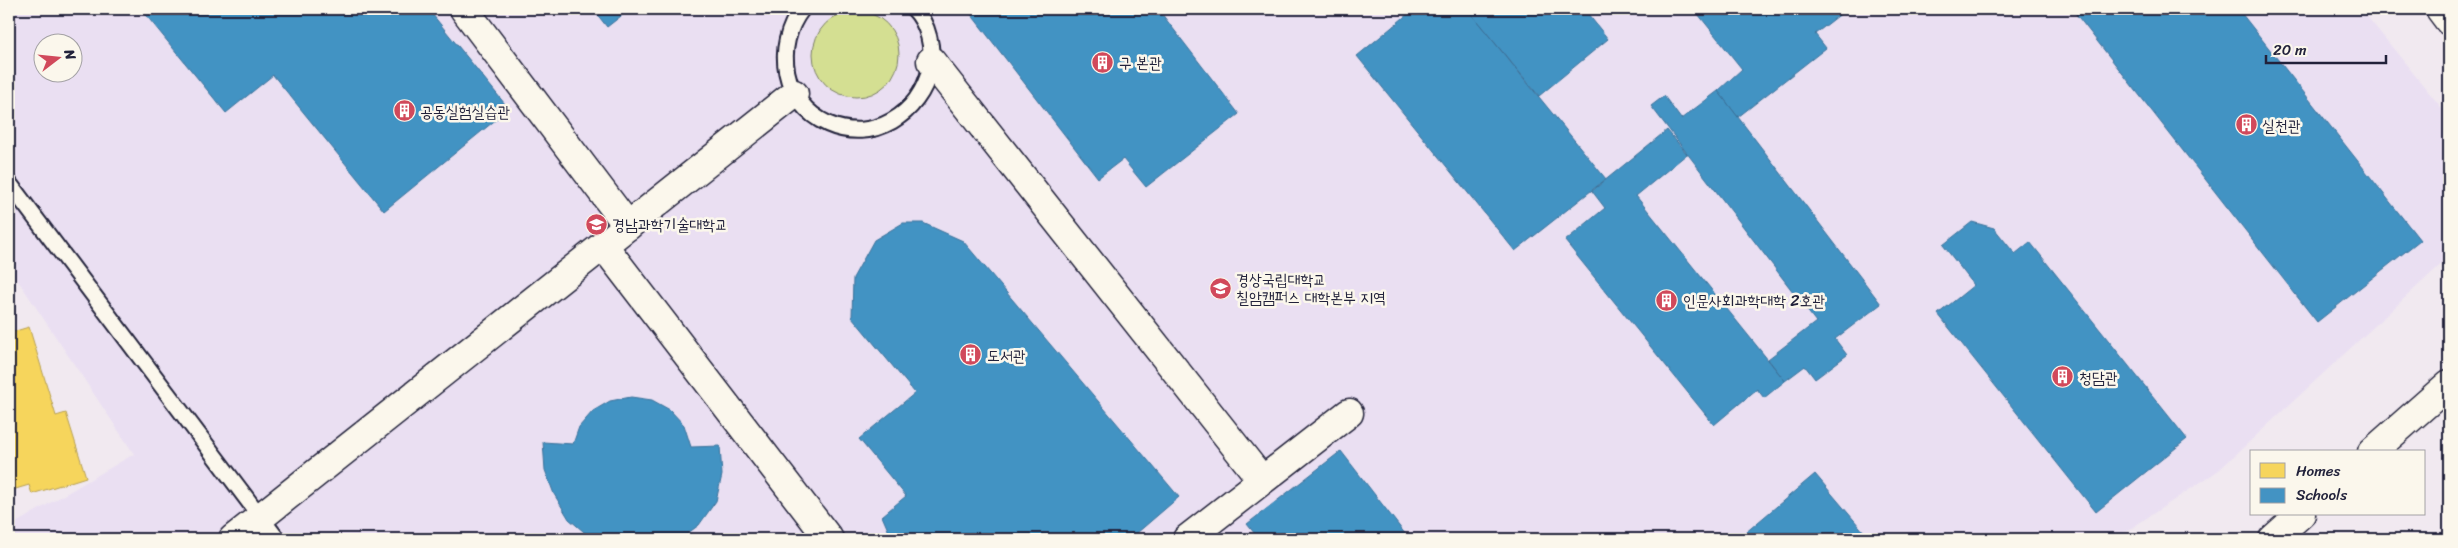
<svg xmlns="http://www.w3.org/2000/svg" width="2458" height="548" viewBox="0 0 2458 548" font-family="Sriracha,'Poor Story',sans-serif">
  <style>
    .built { fill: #eadff2; fill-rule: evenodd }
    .green { fill: #d4df92; stroke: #7b8066 }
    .homes { fill: #f6d55c; stroke: #b69f52 }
    .schools { fill: #4393c3; stroke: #39719a }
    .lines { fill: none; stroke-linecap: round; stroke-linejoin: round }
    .lane-casing { stroke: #22223b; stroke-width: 19 }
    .street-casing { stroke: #22223b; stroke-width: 31 }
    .secondary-casing { stroke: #22223b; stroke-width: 31 }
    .lane { stroke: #fbf7ec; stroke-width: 15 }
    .street { stroke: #fbf7ec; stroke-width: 28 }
    .secondary { stroke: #fbf7ec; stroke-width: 28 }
    .labels { text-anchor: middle; stroke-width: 5; stroke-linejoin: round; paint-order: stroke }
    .poi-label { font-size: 16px; fill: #22223b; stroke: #fbf7ec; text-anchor: start }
  </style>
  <rect width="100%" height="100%" fill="#f1e9f0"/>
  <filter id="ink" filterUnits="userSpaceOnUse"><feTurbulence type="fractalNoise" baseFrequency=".02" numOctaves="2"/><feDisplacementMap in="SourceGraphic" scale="10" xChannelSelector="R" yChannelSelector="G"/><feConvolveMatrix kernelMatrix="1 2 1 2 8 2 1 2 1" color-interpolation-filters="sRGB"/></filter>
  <g filter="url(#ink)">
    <!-- built -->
    <path class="built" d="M 9,9 L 2361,9 L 2449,117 L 2449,257 L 2219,470 L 2115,539 L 9,539 L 9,527 L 134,454 L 9,267 ZM 42,42 L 72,42 L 72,72 L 42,72 Z"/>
    <!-- green -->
    <circle class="green" cx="856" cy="54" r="43"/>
    <!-- homes -->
    <path class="homes" d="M 29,327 L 56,416 L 66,413 L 86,477 L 32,494 L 29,485 L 9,491 L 9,333 Z"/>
    <!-- schools -->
    <g class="schools">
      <path d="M 141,9 L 428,9 L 509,109 L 384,211 L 273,75 L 226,113 Z"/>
      <path d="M 593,9 L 630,9 L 607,27 Z"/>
      <path d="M 967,9 L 1158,9 L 1239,114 L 1146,187 L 1123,159 L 1098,178 Z"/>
      <path d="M 1414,9 L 1467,9 L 1606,179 L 1515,251 L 1357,56 Z"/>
      <path d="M 1467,9 L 1584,9 L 1608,39 L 1539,96 Z"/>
      <path d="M 1694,9 L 1847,9 L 1815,34 L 1826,48 L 1738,117 L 1718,91 L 1742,69 Z"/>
      <path d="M 2072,9 L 2238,9 L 2420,240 L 2317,322 Z"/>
      <path d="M 1718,91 L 1881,304 L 1835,339 L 1847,355 L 1815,379 L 1805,366 L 1785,381 L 1768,359 L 1816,322 L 1651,106 L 1664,96 L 1681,119 Z"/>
      <path d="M 1667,130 L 1687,154 L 1636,196 L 1785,381 L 1764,398 L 1757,389 L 1714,425 L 1565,241 L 1605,208 L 1592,191 Z"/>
      <path d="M 1972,222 L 1994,228 L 2015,254 L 2030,242 L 2187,439 L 2096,512 L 1938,314 L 1974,285 L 1943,245 Z"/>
      <path d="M 903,223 L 923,223 L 963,241 L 1179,497 L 1130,539 L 892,539 L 882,516 L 906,496 L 859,439 L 915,393 L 852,317 L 853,278 L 874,240 Z"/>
      <path d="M 631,397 L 652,400 L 670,410 L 684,425 L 691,447 L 720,446 L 722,475 L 716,501 L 699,525 L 680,539 L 591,538 L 569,519 L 554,494 L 545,470 L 543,442 L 573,444 L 579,427 L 593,411 L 610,401 Z"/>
      <path d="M 1341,451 L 1409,539 L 1259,539 L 1247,524 Z"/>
      <path d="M 1815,474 L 1870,539 L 1738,539 Z"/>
    </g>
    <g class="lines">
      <defs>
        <g id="lane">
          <path d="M 802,9 C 773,46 782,103 828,124 C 873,144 920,114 930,69 C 934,49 928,23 914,9"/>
          <path d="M 9,183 L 277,539"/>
        </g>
        <g id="street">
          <path d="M 464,9 L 628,226"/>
          <path d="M 931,61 L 1262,480"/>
          <path d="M 603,245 L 829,539"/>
          <path d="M 2372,452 L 2449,384"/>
          <path d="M 233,539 L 794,94"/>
          <path d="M 1187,539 L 1349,413"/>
          <path d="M 2273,539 L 2301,514"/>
        </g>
        <path id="secondary" d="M 2440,9 L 2449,21"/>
      </defs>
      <!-- lane casing -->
      <use href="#lane" class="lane-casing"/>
      <!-- street casing -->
      <use href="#street" class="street-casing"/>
      <!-- secondary casing -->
      <use href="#secondary" class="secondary-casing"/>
      <!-- lane -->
      <use href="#lane" class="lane"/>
      <!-- street -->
      <use href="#street" class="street"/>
      <!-- secondary -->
      <use href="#secondary" class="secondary"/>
    </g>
  </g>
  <!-- icons -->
  <defs>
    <symbol id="building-disc" viewBox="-11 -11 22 22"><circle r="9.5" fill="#d1495b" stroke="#fbf7ec"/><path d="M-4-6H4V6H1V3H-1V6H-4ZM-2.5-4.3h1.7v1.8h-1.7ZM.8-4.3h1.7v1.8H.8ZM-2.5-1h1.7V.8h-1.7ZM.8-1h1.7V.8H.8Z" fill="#fff"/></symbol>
    <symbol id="university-disc" viewBox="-11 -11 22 22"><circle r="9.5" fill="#d1495b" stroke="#fbf7ec"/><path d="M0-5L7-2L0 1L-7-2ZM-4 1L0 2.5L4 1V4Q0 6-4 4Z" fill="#fff"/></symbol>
  </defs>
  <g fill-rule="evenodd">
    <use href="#building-disc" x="1090" y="50" width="25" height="25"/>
    <use href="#building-disc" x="392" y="98" width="25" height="25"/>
    <use href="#building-disc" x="2234" y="112" width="25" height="25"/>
    <use href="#university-disc" x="584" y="212" width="25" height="25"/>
    <use href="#university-disc" x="1208" y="276" width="25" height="25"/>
    <use href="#building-disc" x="1654" y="288" width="25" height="25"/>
    <use href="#building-disc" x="958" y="342" width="25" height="25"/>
    <use href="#building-disc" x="2050" y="364" width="25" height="25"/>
  </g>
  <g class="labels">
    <!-- poi labels -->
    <g class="poi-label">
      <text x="1119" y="68">구 본관</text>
      <text x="420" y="117">공동실험실습관</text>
      <text x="2262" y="131">실천관</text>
      <text x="612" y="230">경남과학기술대학교</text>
      <text x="1236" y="285">경상국립대학교<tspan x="1236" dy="18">칠암캠퍼스 대학본부 지역</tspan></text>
      <text x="1683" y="306">인문사회과학대학 2호관</text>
      <text x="987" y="361">도서관</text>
      <text x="2079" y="383">청담관</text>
    </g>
  </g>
  <!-- margin -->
  <rect width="2458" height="548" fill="none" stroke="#fbf7ec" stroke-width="30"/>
  <rect x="15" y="15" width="2428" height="518" fill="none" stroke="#22223b" stroke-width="2" filter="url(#ink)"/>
  <!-- legend -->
  <rect x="2250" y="450" width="175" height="65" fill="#fbf7ec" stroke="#a4a2a5"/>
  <rect x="2260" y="463" width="25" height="15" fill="#f6d55c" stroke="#a4a2a5"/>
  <text x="2296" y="476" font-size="15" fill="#22223b">Homes</text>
  <rect x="2260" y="488" width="25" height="15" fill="#4393c3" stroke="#a4a2a5"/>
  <text x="2296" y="500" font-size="15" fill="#22223b">Schools</text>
  <!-- north arrow -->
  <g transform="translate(58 58) rotate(74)"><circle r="24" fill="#fbf7ec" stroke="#a4a2a5"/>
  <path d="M0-4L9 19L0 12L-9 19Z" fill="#d1495b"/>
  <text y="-8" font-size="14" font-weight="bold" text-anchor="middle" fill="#22223b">N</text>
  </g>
  <!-- scale -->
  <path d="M2266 55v8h120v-8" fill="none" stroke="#22223b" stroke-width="2.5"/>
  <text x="2273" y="55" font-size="15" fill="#22223b" stroke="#fbf7ec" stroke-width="4" paint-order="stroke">20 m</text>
</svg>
